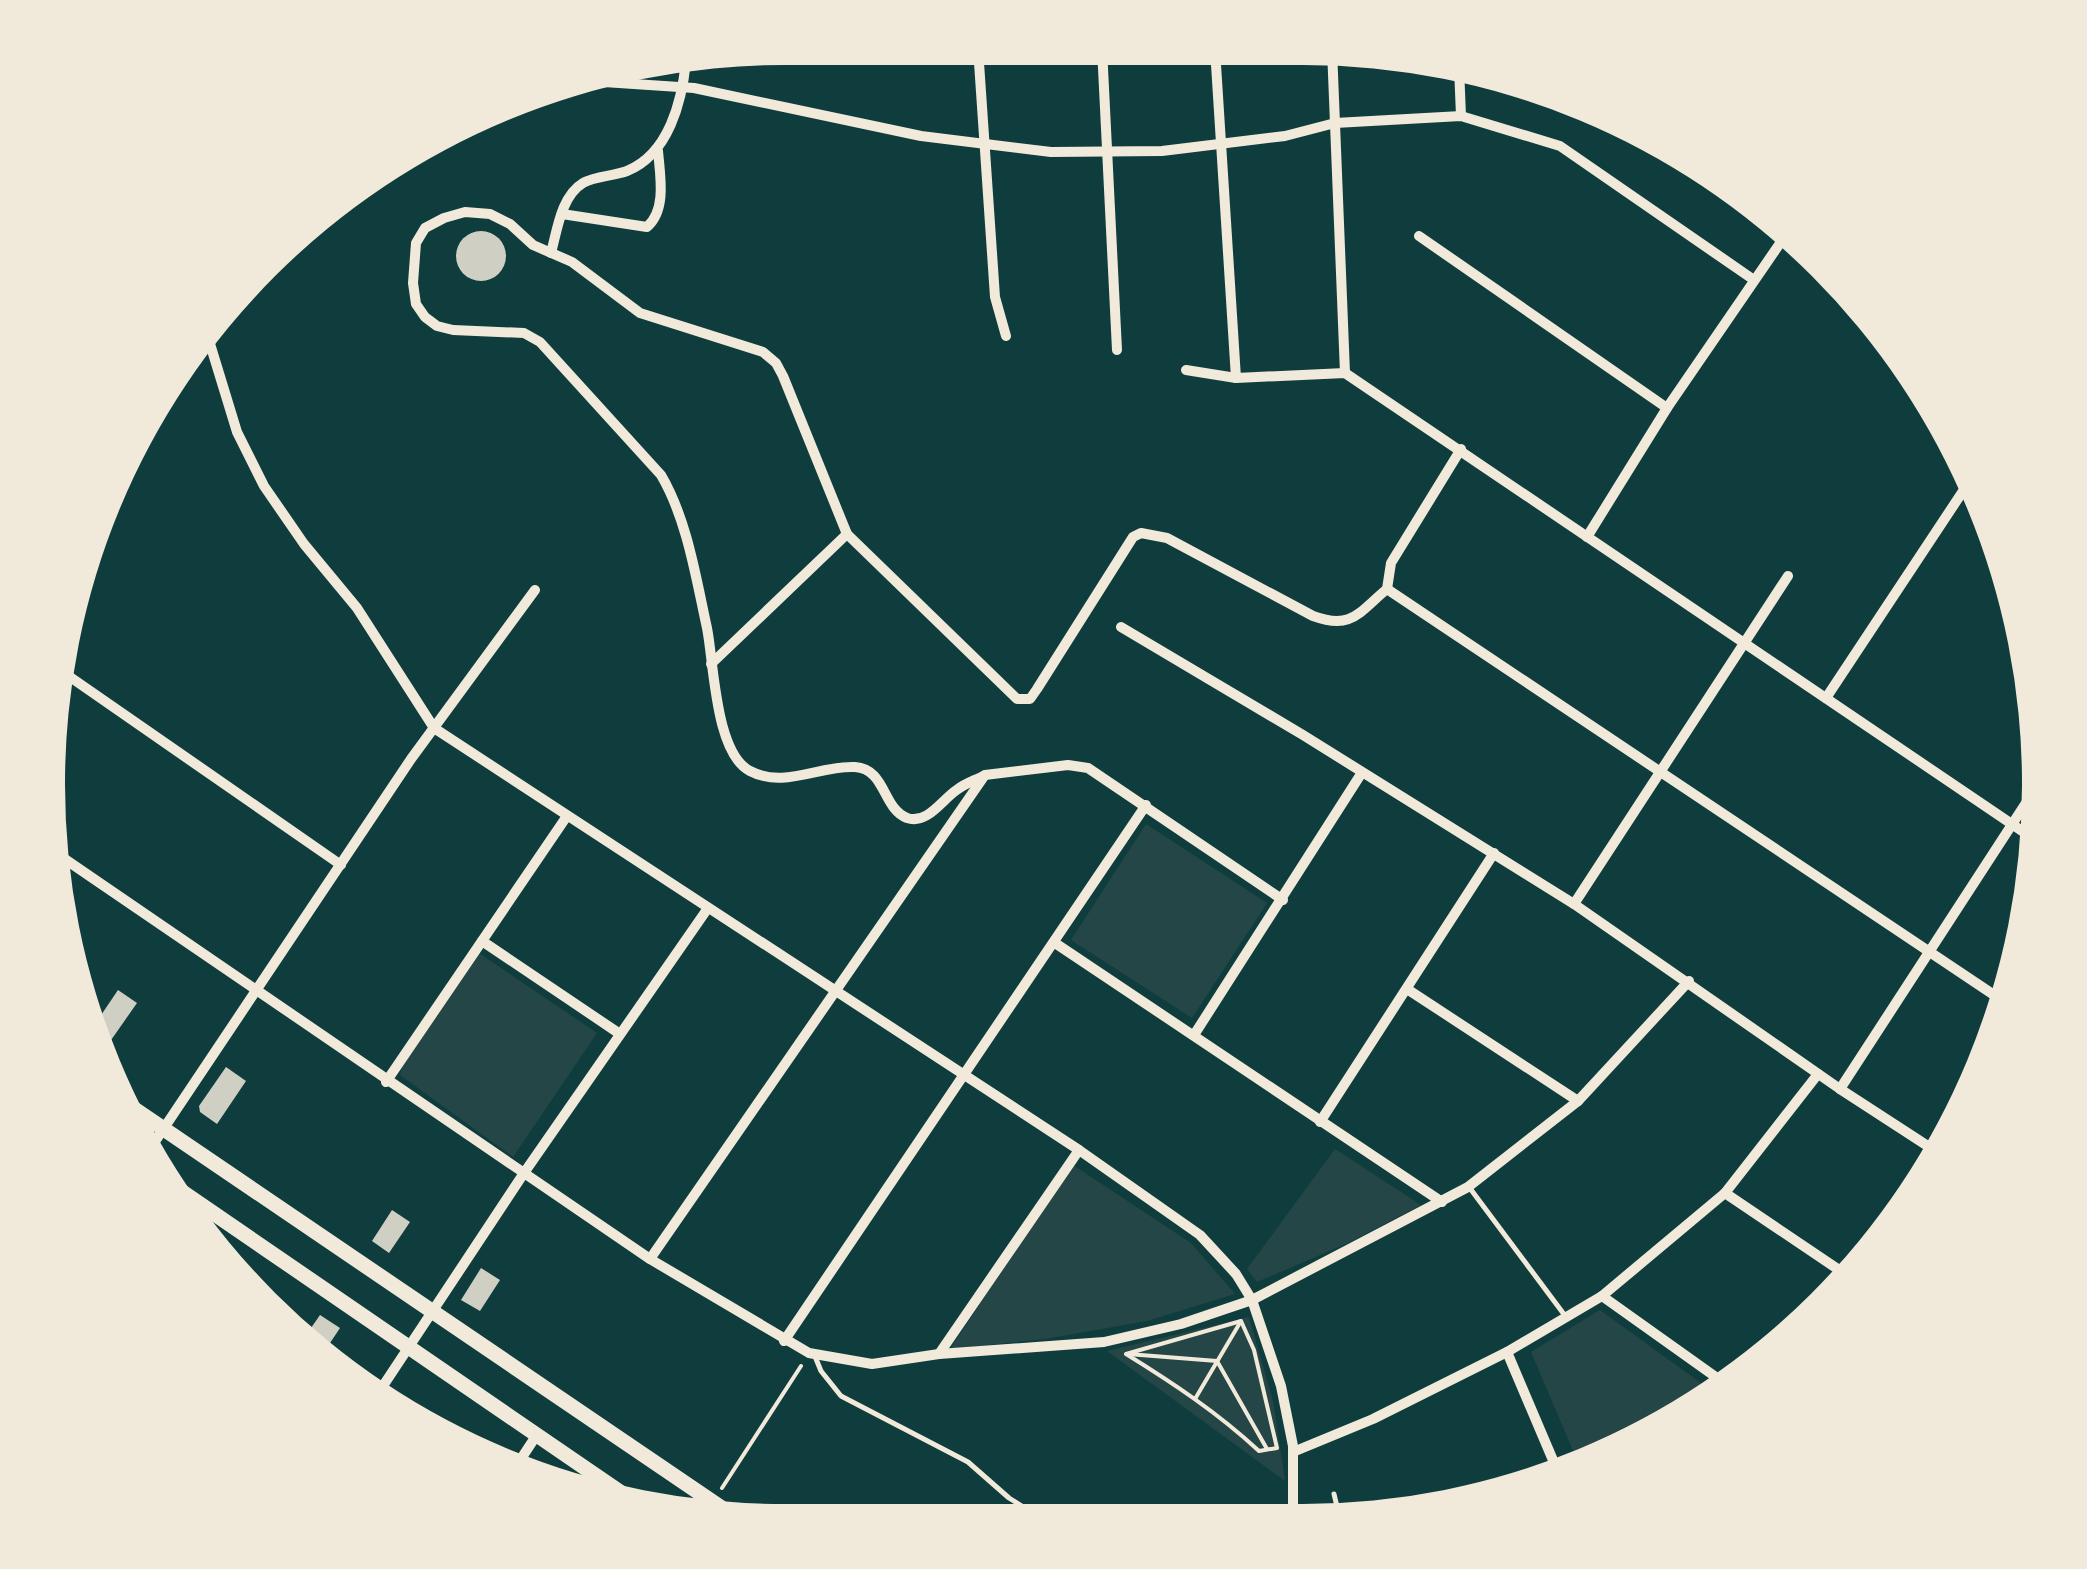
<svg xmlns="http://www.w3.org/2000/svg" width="2087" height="1569" viewBox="0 0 2087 1569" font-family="'Alegreya Sans',sans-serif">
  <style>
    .green { fill: #244646 }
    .building { fill: #cfcfc3 }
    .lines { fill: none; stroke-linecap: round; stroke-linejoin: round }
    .path { stroke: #f1e9da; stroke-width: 4 }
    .service { stroke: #f1e9da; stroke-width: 5 }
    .minor { stroke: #f1e9da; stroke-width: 10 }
    .primary { stroke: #f1e9da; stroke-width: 15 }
  </style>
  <rect width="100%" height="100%" fill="#0f3d3e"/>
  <!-- green -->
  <g class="green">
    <path d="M 1146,824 L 1267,903 L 1192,1018 L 1071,940 Z"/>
    <path d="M 479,953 L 597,1033 L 513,1157 L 400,1075 L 403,1064 Z"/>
    <path d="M 1335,1149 L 1421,1205 L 1348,1243 L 1257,1282 L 1247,1269 Z"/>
    <path d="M 1073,1165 L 1191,1243 L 1235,1294 L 1147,1321 L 1045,1339 L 950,1349 Z"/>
    <path d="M 1600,1310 L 1716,1394 L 1580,1467 L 1531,1352 Z"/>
    <path d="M 1249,1317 L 1273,1401 L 1285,1481 L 1107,1351 Z"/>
  </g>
  <!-- building -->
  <g class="building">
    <circle cx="481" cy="256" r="25"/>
    <path d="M 118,990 L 137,1003 L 102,1053 L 91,1030 Z"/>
    <path d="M 226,1067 L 246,1081 L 217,1124 L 200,1112 L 199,1106 Z"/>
    <path d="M 392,1210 L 410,1222 L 389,1253 L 372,1241 Z"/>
    <path d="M 481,1268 L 500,1280 L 480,1311 L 461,1300 Z"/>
    <path d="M 320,1315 L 340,1328 L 322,1355 L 302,1341 Z"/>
  </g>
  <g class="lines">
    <!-- path -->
    <g class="path">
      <path d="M 1241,1321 L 1254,1350 L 1277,1448 L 1259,1451 C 1218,1413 1173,1383 1126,1354 Z"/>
      <path d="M 1128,1354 L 1217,1361 L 1267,1449"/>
      <path d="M 1195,1399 L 1241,1321"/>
      <path d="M 722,1488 L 801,1366"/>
    </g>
    <!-- service -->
    <g class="service">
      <path d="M 1469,1187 L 1566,1317"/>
      <path d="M 814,1354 L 821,1371 L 841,1396 L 968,1462 L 1009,1498 L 1036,1515"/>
      <path d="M 1488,1491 L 1496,1489"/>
      <path d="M 1334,1494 L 1339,1515"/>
    </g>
    <!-- minor -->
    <g class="minor">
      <path d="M 978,48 L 995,297 L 1006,336"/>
      <path d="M 1102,48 L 1117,350"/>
      <path d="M 1215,49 L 1236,378"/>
      <path d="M 1332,49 L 1345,373"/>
      <path d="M 1459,67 L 1461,116"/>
      <path d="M 554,89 L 604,82 L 694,88 L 921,136 L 1051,152 L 1162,151 L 1285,136 L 1335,123 L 1461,116 L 1560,146 L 1754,280"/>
      <path d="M 562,214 L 647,227 C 667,210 660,175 658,151"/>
      <path d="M 1419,236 L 1667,408"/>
      <path d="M 551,253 C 557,231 561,196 583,183 C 595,176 614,176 627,171 C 669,154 682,101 686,61"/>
      <path d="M 207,334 L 237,432 L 264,486 L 304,544 L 357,608 L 434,728 L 1079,1150 L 1200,1235 L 1236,1274 L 1252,1300 L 1281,1386 L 1293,1446 L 1293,1515"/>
      <path d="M 1186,370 L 1236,378 L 1345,373 L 2034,839"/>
      <path d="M 1587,537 L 1667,408 L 1785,236"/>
      <path d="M 1387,589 L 2003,1001"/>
      <path d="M 1121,627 L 1303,735 L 1574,904 L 1840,1089 L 1937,1152"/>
      <path d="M 711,664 L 847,534"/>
      <path d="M 60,670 L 341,865"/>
      <path d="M 1826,698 L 1971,479"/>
      <path d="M 985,775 C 976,780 966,783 958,789 C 943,798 928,825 907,818 C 882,808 886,769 855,767 C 820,765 784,789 750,771 C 715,753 714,663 707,628 C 696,578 687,519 661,475 L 540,342 L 524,333 L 453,330 L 437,326 L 425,317 L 416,304 L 413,283 L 416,243 L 425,228 L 444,218 L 465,212 L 490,214 L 510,224 L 533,245 L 572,262 L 640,313 L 763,352 L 776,363 L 783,376 L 847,534 L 1017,699 L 1030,699 L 1037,689 L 1133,537 L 1141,533 L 1167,538 L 1313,616 C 1352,630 1358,613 1387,589 L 1391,563 L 1461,449"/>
      <path d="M 53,851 L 650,1259 L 809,1353 L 872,1364 L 939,1354 L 1104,1342 L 1181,1324 L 1252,1300 L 1468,1187 L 1578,1101 L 1689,981"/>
      <path d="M 1574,904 L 1788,576"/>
      <path d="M 482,941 L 620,1034"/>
      <path d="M 1055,943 L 1442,1202"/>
      <path d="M 1407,989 L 1578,1101"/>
      <path d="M 1194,1035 L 1361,774"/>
      <path d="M 386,1082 L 567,816"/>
      <path d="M 1840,1089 L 2039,783"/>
      <path d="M 1320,1122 L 1494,853"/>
      <path d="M 150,1149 L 411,759 L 535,590"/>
      <path d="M 1725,1193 L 1848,1276"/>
      <path d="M 650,1259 L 985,775 L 1068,765 L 1088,768 L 1283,900"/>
      <path d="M 1602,1296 L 1727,1385"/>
      <path d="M 784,1341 L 1146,805"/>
      <path d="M 1507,1352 L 1558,1472"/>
      <path d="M 939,1354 L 1079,1150"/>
      <path d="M 377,1395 L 524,1173 L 708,908"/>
      <path d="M 1293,1452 L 1373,1419 L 1507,1352 L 1602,1296 L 1725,1193 L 1818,1074"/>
      <path d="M 515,1468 L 536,1436"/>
    </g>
    <!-- primary -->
    <g class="primary">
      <path d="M 127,1104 L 732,1515"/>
      <path d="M 165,1180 L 636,1503"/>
    </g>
  </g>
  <!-- crop -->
  <path d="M0 0H2087V1569H0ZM784 65H1303A719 719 0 0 1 2022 784V785A719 719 0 0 1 1303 1504H784A719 719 0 0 1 65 785V784A719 719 0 0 1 784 65Z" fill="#f1e9da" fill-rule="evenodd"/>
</svg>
